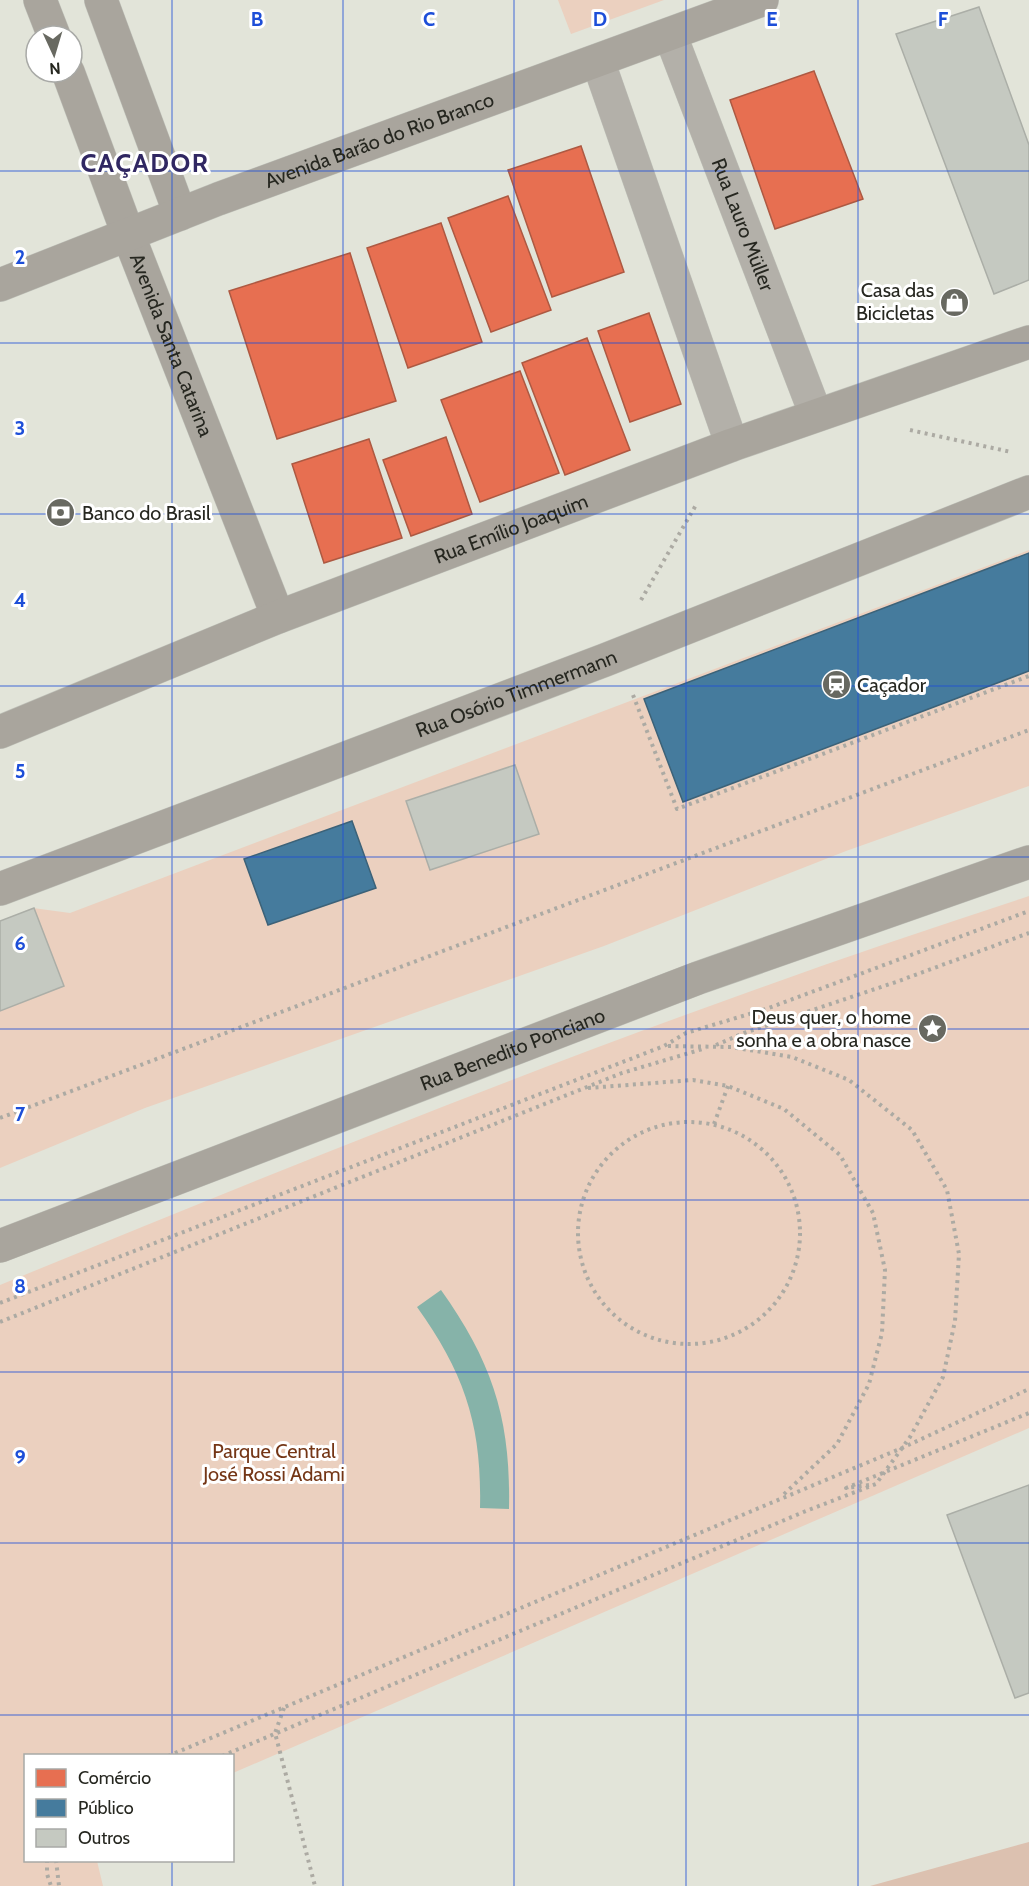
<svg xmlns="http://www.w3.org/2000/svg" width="1029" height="1886" viewBox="0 0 1029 1886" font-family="Cabin,sans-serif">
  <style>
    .green { fill: #ebd0bf }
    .forest { fill: #dcc1b0 }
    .water { fill: #86b3a9 }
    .shops { fill: #e76f51; stroke: #ad5942; stroke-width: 1.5 }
    .public { fill: #457b9d; stroke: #3c6278; stroke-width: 1.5 }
    .building { fill: #c5c9c1; stroke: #abaea7; stroke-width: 1.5 }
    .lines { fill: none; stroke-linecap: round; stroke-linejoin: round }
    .street-casing { stroke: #bfc1b9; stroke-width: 34 }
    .secondary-casing { stroke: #bfc1b9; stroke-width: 34 }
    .path { stroke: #acaaa3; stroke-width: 4; stroke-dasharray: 3 4.5; stroke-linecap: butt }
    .street { stroke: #b3b0a9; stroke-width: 33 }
    .secondary { stroke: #a9a59d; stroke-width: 33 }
    .grid { fill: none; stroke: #1d4ed8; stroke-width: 1.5; stroke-opacity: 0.55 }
    .labels { text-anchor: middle; stroke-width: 6; stroke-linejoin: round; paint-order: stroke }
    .street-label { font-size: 20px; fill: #262720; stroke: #fff }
    .poi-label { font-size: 20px; fill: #262720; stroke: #fff; text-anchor: end }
    .park-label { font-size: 20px; fill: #743616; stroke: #fff }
    .district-label { font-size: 26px; font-weight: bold; letter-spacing: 1.5px; fill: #302762; stroke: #fff }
    .grid-label { font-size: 20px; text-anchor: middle; font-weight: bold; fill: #1d4ed8; stroke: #fff; stroke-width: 6; stroke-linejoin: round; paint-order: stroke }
  </style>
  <rect width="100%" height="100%" fill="#e2e4d9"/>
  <!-- green -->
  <g class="green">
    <path d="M 558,0 L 664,0 L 571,34 Z"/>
    <path d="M 1029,550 L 1029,786 L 846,851 L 604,946 L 145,1108 L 0,1168 L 0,921 L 33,908 L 70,913 Z"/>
    <path d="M 1029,896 L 1029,1428 L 233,1773 L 232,1756 L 26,1756 L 26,1860 L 97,1861 L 103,1886 L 0,1886 L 0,1285 C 251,1182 502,1080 757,989 C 847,956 938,926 1029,896 Z"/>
  </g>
  <!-- forest -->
  <path class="forest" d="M 1029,1842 L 1029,1886 L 870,1886 Z"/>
  <!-- water -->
  <path class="water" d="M 441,1290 C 493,1363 511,1420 509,1509 L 480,1508 C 482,1426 465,1374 417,1307 Z"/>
  <!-- shops -->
  <g class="shops">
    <path d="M 814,71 L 863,199 L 775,229 L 730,100 Z"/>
    <path d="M 581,146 L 624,272 L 552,297 L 508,170 Z"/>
    <path d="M 508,196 L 551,310 L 491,332 L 448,218 Z"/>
    <path d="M 441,223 L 482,342 L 408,368 L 367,248 Z"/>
    <path d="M 350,253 L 396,401 L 277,439 L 229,291 Z"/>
    <path d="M 649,313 L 681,404 L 630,422 L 598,331 Z"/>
    <path d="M 587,338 L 630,450 L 565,475 L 522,363 Z"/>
    <path d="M 520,371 L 559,473 L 480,502 L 441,400 Z"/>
    <path d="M 446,437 L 472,514 L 411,536 L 383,460 Z"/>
    <path d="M 369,439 L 402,538 L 324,563 L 292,464 Z"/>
  </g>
  <!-- public -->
  <g class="public">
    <path d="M 1029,553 L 1029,671 L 683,802 L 644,699 Z"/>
    <path d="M 352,821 L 376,888 L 268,925 L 244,859 Z"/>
  </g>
  <!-- building -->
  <g class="building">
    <path d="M 979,7 L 1029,145 L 1029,280 L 994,294 L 896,34 Z"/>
    <path d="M 515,765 L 539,834 L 430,870 L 406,801 Z"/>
    <path d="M 34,908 L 64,986 L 0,1011 L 0,921 Z"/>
    <path d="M 1029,1485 L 1029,1693 L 1015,1698 L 947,1515 Z"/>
  </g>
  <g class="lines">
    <defs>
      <g id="street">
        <path id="s1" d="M 670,34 L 816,415"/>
        <path d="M 598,61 L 732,445"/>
      </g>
      <g id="secondary">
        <path d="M 40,0 L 54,36"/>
        <path d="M 101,0 L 180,214"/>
        <path id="s2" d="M 68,72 L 128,234 L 278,617"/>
        <path id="s3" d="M 0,285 L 218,199 L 762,0"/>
        <path id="s4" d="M 0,732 L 278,617 L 732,445 L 1029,342"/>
        <path id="s5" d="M 0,889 L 605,660 L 1029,492"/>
        <path id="s6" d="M 0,1246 L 698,978 L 1029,862"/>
      </g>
    </defs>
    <!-- street casing -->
    <use href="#street" class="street-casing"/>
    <!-- secondary casing -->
    <use href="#secondary" class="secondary-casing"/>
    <!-- path -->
    <g class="path">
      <path d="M 910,430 L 1011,452"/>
      <path d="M 641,600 L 696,505"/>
      <path d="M 633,695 L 677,809 L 1029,676"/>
      <path d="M 716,1045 L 744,1033 L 896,982 L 1029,933"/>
      <path d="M 588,1088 L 693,1080 L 728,1086 L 784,1109 L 840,1155 L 873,1213 L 885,1270 L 882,1333 L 869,1384 L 837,1444 L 782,1496"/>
      <path d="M 0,1118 L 1029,730"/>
      <circle cx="689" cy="1233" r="111"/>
      <path d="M 714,1124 L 728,1086"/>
      <path d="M 0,1303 L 664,1046 L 686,1033 L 766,1009 L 1029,911"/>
      <path d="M 0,1322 L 622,1073 L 706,1048"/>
      <path d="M 869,1485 L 846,1488 L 1029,1413"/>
      <path d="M 284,1708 L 275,1733 L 315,1886"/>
      <path d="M 168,1756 L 902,1448 L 1029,1389"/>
      <path d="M 222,1756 L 806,1511 L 876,1484 L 910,1437 L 943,1377 L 955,1321 L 959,1254 L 947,1190 L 912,1130 L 849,1080 L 792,1057 L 731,1047 L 664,1046"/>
      <path d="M 47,1860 L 47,1874 L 51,1886"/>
      <path d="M 56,1860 L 59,1886"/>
    </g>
    <!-- street -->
    <use href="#street" class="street"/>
    <!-- secondary -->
    <use href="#secondary" class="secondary"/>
  </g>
  <!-- grid -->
  <path class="grid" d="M 172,0 L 172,1756M 343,0 L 343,1886M 514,0 L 514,1886M 686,0 L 686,1886M 858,0 L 858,1886M 0,171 L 1029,171M 0,343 L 1029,343M 0,514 L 1029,514M 0,686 L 1029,686M 0,857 L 1029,857M 0,1029 L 1029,1029M 0,1200 L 1029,1200M 0,1372 L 1029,1372M 0,1543 L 1029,1543M 0,1715 L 1029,1715M 172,1860 L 172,1886"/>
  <!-- icons -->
  <defs>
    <symbol id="shop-disc" viewBox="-11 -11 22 22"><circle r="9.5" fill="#686961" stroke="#fff"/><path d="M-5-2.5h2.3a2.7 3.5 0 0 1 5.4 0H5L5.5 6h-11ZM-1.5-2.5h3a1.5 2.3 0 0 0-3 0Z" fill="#fff"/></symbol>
    <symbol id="bank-disc" viewBox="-11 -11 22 22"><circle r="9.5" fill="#686961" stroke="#fff"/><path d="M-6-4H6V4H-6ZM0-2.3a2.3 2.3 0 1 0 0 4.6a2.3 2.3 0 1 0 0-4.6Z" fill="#fff"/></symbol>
    <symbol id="station-disc" viewBox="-11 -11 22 22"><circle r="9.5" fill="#686961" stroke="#fff"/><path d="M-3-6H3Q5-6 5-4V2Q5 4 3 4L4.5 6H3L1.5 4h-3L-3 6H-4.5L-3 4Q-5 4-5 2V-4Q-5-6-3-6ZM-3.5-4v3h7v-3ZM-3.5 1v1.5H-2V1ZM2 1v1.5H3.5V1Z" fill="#fff"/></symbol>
    <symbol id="sight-disc" viewBox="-11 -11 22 22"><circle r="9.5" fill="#686961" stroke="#fff"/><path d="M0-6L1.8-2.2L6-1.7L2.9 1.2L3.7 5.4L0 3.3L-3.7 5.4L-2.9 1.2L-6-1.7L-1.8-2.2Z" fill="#fff"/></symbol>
  </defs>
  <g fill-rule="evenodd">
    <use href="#shop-disc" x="938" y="286" width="33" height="33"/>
    <use href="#bank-disc" x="44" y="496" width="33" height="33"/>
    <use href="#station-disc" x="820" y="668" width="33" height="33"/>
    <use href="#sight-disc" x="916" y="1012" width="33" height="33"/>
  </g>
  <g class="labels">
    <!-- street labels -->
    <g class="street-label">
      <text dy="7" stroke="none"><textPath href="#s3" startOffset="406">Avenida Barão do Rio Branco</textPath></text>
      <text dy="7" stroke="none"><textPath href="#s1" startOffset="204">Rua Lauro Müller</textPath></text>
      <text dy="7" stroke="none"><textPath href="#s2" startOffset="292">Avenida Santa Catarina</textPath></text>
      <text dy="7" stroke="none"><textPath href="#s4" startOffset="550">Rua Emílio Joaquim</textPath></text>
      <text dy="7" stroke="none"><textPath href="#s5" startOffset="552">Rua Osório Timmermann</textPath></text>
      <text dy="7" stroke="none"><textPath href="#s6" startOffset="549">Rua Benedito Ponciano</textPath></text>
    </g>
    <!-- poi labels -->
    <g class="poi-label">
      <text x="934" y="297">Casa das<tspan x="934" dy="23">Bicicletas</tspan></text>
      <text x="82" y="520" text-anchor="start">Banco do Brasil</text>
      <text x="857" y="692" text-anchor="start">Caçador</text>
      <text x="911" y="1024">Deus quer, o home<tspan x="911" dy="23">sonha e a obra nasce</tspan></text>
    </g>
    <!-- park labels -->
    <g class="park-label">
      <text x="274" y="1458">Parque Central<tspan x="274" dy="23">José Rossi Adami</tspan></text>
    </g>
    <!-- district labels -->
    <g class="district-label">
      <text x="145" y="172">CAÇADOR</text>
    </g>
  </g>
  <g class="grid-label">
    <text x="257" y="26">B</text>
    <text x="429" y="26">C</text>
    <text x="600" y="26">D</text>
    <text x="772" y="26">E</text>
    <text x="943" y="26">F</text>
    <text x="20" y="264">2</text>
    <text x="20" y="435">3</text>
    <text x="20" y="607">4</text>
    <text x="20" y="778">5</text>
    <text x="20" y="950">6</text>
    <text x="20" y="1121">7</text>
    <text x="20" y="1293">8</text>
    <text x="20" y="1464">9</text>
  </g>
  <!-- legend -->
  <rect x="24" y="1754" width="210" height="108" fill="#ffffff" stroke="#a8a9a6" stroke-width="1.5"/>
  <rect x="36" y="1769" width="30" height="18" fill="#e76f51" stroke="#a8a9a6" stroke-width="1.5"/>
  <text x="78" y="1784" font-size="18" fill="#262720">Comércio</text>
  <rect x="36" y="1799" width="30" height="18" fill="#457b9d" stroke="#a8a9a6" stroke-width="1.5"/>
  <text x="78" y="1814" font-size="18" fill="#262720">Público</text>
  <rect x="36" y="1829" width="30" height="18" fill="#c5c9c1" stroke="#a8a9a6" stroke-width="1.5"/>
  <text x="78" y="1844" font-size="18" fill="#262720">Outros</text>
  <!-- north arrow -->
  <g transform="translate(54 54) rotate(176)"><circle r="28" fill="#ffffff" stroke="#a8a9a6" stroke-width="1.5"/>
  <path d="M0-4.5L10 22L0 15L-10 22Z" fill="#686961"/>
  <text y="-9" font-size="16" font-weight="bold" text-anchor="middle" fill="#262720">N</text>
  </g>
</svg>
